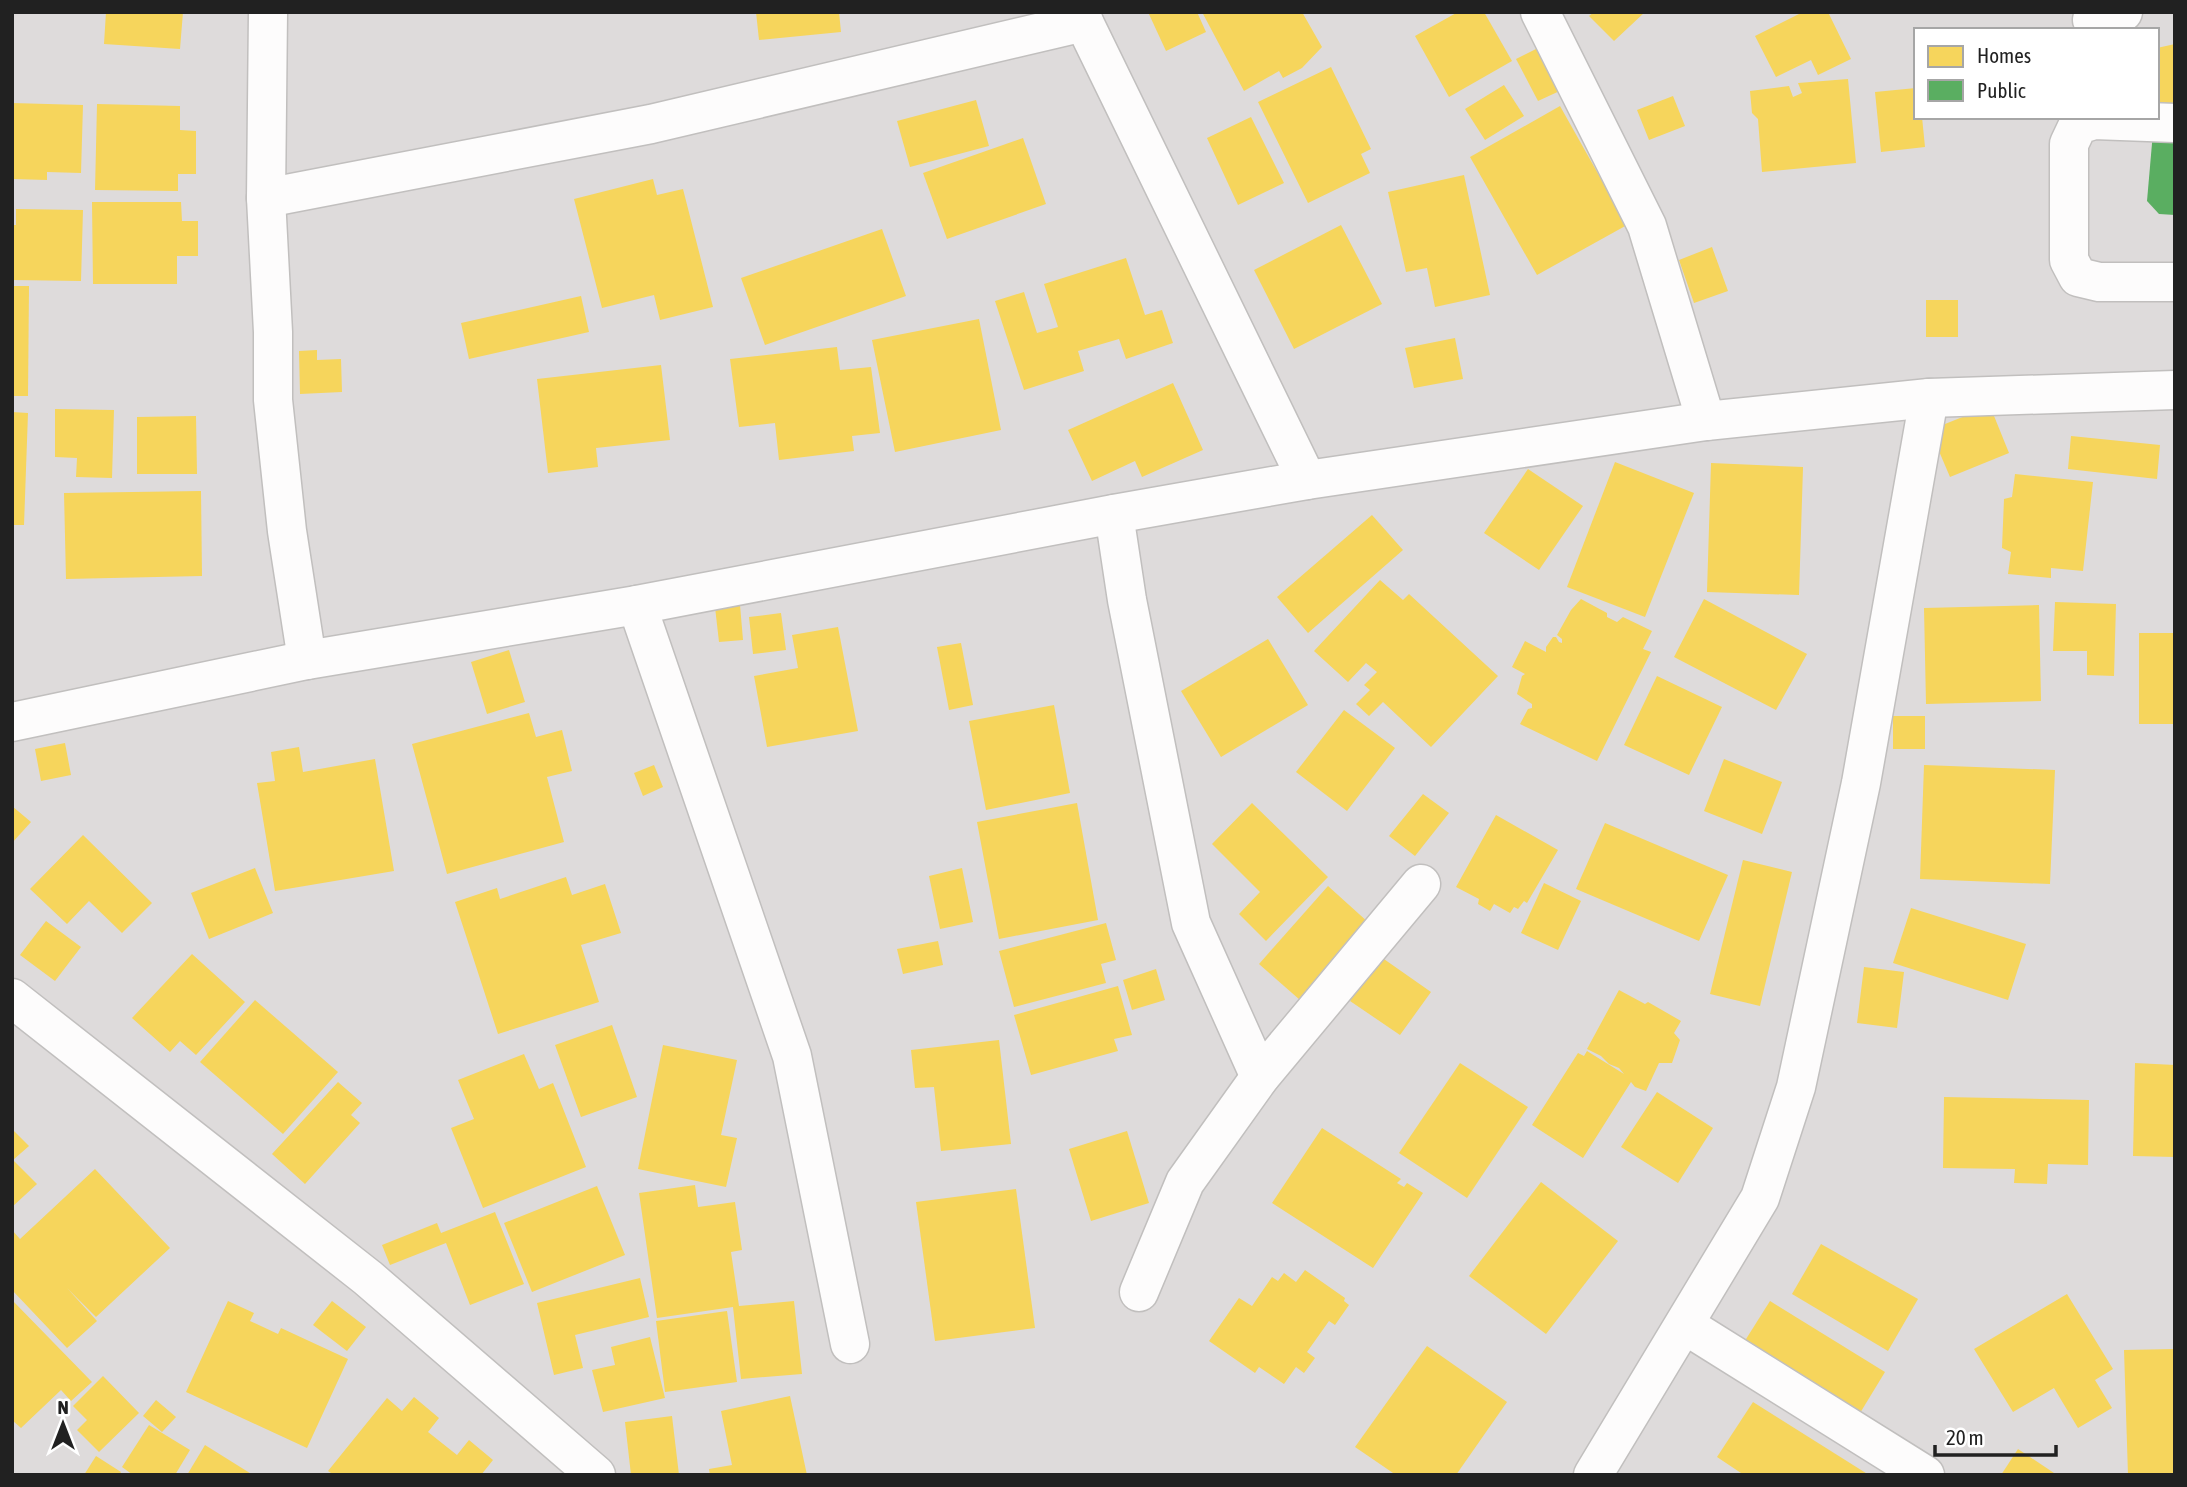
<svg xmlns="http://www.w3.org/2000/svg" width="2187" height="1487" viewBox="0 0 2187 1487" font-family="'Asap Condensed',sans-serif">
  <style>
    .residential { fill: #dedbdb; fill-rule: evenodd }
    .homes { fill: #f6d55c }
    .public { fill: #5aae61 }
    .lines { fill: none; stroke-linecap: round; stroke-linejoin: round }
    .minor-casing { stroke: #c1bfbe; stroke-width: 41 }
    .minor { stroke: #fdfcfc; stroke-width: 38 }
  </style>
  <rect width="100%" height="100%" fill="#efeae9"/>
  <!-- residential -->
  <path class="residential" d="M 12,12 L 2175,12 L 2175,1475 L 12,1475 ZM 1916,30 L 2157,30 L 2157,117 L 1916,117 Z"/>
  <!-- homes -->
  <g class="homes">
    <path d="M 106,12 L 183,12 L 180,49 L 104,44 Z"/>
    <path d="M 756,12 L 839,12 L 841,32 L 759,40 Z"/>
    <path d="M 1148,12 L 1197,12 L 1206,32 L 1166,51 Z"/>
    <path d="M 1202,12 L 1302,12 L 1322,47 L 1302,68 L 1283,78 L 1279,71 L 1244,91 Z"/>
    <path d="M 1458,12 L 1484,12 L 1512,61 L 1449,97 L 1415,36 Z"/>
    <path d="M 1594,12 L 1645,12 L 1614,41 L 1589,16 Z"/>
    <path d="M 1803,12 L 1828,12 L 1851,59 L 1818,75 L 1811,60 L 1776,77 L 1755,36 Z"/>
    <path d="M 2175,44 L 2175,108 L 2157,119 L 2157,48 Z"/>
    <path d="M 1542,46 L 1564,89 L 1538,101 L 1516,59 Z"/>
    <path d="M 1331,67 L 1371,149 L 1361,154 L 1370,173 L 1308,203 L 1258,102 Z"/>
    <path d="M 1848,79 L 1856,163 L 1762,172 L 1758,119 L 1752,113 L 1750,91 L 1789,86 L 1793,97 L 1802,93 L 1798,83 Z"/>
    <path d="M 1504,85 L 1524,116 L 1485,140 L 1465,109 Z"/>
    <path d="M 1916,88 L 1916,117 L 1922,117 L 1925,147 L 1881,152 L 1875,92 Z"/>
    <path d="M 1673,96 L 1685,126 L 1649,140 L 1637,110 Z"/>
    <path d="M 976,100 L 989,146 L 910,167 L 897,121 Z"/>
    <path d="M 12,103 L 83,105 L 81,173 L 47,172 L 47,180 L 13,179 Z"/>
    <path d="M 97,104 L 180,106 L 180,130 L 196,131 L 196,174 L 178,174 L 178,191 L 95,190 Z"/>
    <path d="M 1560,106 L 1627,225 L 1537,275 L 1470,157 Z"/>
    <path d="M 1251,117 L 1284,183 L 1238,205 L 1207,138 Z"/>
    <path d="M 1023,138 L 1046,204 L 947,239 L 923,173 Z"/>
    <path d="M 1464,175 L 1490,295 L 1435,307 L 1427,268 L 1406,272 L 1388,192 Z"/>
    <path d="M 653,179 L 657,195 L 683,189 L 713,307 L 660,320 L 654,295 L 602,308 L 574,199 Z"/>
    <path d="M 92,202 L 181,202 L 182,221 L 198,221 L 198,256 L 177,256 L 177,284 L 93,284 Z"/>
    <path d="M 16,209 L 83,210 L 81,281 L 12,280 L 12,225 L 16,225 Z"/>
    <path d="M 1341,225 L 1382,304 L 1294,349 L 1254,270 Z"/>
    <path d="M 882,229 L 906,296 L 765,345 L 741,278 Z"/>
    <path d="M 1712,247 L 1728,291 L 1694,303 L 1679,260 Z"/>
    <path d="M 1126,258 L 1145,315 L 1162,310 L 1173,343 L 1126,359 L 1119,339 L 1078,351 L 1084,371 L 1024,390 L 995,301 L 1024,292 L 1037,333 L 1058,327 L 1044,284 Z"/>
    <path d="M 12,286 L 29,286 L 28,396 L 12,396 Z"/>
    <path d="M 581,296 L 589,332 L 469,359 L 461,323 Z"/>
    <rect x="1926" y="300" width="32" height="37"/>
    <path d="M 979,319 L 1001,430 L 895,452 L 872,340 Z"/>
    <path d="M 1455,338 L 1463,379 L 1414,388 L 1405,348 Z"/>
    <path d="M 837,347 L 840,370 L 871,367 L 880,433 L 852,436 L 854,451 L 779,460 L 775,423 L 739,427 L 730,359 Z"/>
    <path d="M 317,350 L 317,360 L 341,359 L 342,392 L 300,394 L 299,351 Z"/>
    <path d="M 661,365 L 670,440 L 596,448 L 598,467 L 548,473 L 537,379 Z"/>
    <path d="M 1173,383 L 1203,450 L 1142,477 L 1135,461 L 1092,481 L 1068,430 Z"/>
    <path d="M 1990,406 L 2009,453 L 1950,477 L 1930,430 Z"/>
    <path d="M 55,409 L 114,410 L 112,478 L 76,477 L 77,458 L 55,457 Z"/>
    <path d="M 12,412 L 28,413 L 24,525 L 12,525 Z"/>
    <path d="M 196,416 L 197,474 L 137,474 L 137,417 Z"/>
    <path d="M 2071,436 L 2160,445 L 2157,479 L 2068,469 Z"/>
    <path d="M 1615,462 L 1694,493 L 1645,617 L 1567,587 Z"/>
    <path d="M 1711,463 L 1803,467 L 1799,595 L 1707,592 Z"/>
    <path d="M 1528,469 L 1583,506 L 1539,570 L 1484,533 Z"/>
    <path d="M 2015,474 L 2093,482 L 2083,571 L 2051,568 L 2051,578 L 2008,574 L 2011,552 L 2002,548 L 2004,499 L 2012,497 Z"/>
    <path d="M 201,491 L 202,576 L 66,579 L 64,493 Z"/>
    <path d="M 1372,515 L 1403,550 L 1308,633 L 1277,597 Z"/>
    <path d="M 1380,580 L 1403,600 L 1409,594 L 1498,676 L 1431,747 L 1383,702 L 1369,716 L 1356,704 L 1370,690 L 1364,685 L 1377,672 L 1366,663 L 1348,682 L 1314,651 Z"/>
    <path d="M 1581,599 L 1607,613 L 1607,617 L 1617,622 L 1623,617 L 1652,631 L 1643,649 L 1651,652 L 1597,761 L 1520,724 L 1528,709 L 1532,708 L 1532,704 L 1517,694 L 1522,676 L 1525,674 L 1512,667 L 1525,641 L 1546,652 L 1546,647 L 1553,637 L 1556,637 L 1559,642 L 1562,643 L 1562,639 L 1557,635 L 1571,610 Z"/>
    <path d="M 1704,599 L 1807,654 L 1776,710 L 1674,657 Z"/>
    <path d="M 2055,602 L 2116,604 L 2114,676 L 2087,675 L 2087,651 L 2053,651 Z"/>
    <path d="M 740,605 L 743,640 L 719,642 L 715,607 Z"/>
    <path d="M 2039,605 L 2041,701 L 1926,704 L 1924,608 Z"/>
    <path d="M 781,613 L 786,650 L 753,654 L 749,617 Z"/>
    <path d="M 838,627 L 858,731 L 767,747 L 754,676 L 798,668 L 792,635 Z"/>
    <rect x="2139" y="633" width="36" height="91"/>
    <path d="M 1268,639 L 1308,705 L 1221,757 L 1181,691 Z"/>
    <path d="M 961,643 L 973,705 L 949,710 L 937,647 Z"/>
    <path d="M 509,650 L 525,702 L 487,714 L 471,662 Z"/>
    <path d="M 1657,676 L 1722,707 L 1689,775 L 1624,745 Z"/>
    <path d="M 1054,705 L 1070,793 L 986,810 L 969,721 Z"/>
    <path d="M 1344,710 L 1395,748 L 1347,811 L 1296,772 Z"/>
    <path d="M 529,713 L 536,737 L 562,730 L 572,771 L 547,777 L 564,842 L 447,874 L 412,744 Z"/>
    <rect x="1893" y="716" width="32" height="33"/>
    <path d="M 65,743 L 71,775 L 41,781 L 35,749 Z"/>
    <path d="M 299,747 L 303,772 L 375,759 L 394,871 L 275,891 L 257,783 L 275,781 L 271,752 Z"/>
    <path d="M 1724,759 L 1782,782 L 1762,834 L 1704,811 Z"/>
    <path d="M 654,765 L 663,787 L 643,796 L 634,773 Z"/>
    <path d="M 1924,765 L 2055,770 L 2050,884 L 1920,879 Z"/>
    <path d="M 1423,794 L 1449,813 L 1415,856 L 1389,836 Z"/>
    <path d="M 1077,803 L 1098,920 L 999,939 L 977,822 Z"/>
    <path d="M 1252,803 L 1328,877 L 1266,941 L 1239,914 L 1260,892 L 1212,844 Z"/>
    <path d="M 12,806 L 31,822 L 12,843 Z"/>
    <path d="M 1496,815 L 1558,850 L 1527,903 L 1524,901 L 1518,909 L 1514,907 L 1510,913 L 1494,904 L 1490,911 L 1478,904 L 1479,899 L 1456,887 Z"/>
    <path d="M 1605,823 L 1728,875 L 1699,941 L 1576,889 Z"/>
    <path d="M 83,835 L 152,903 L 122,933 L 89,901 L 67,924 L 30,889 Z"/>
    <path d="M 1743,860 L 1792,872 L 1760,1006 L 1710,994 Z"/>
    <path d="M 255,868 L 273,913 L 209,939 L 191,893 Z"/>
    <path d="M 962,868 L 973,922 L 940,929 L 929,876 Z"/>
    <path d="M 566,877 L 572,895 L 605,884 L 621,933 L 581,945 L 599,1002 L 498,1034 L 455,902 L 497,888 L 500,899 Z"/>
    <path d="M 1544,883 L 1581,901 L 1558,950 L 1521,933 Z"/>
    <path d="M 1328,886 L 1369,923 L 1300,1000 L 1259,964 Z"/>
    <path d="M 1911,908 L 2026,944 L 2008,1000 L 1893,963 Z"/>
    <path d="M 46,921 L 81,947 L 55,981 L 20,955 Z"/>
    <path d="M 1106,923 L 1116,960 L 1101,964 L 1106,983 L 1014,1007 L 999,951 Z"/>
    <path d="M 938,941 L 943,965 L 903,974 L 897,949 Z"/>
    <path d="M 192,954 L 245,1002 L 196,1055 L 180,1041 L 170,1052 L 132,1018 Z"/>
    <path d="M 1381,957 L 1431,992 L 1400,1035 L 1350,1001 Z"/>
    <path d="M 1864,967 L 1904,972 L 1897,1028 L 1857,1023 Z"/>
    <path d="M 1156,969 L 1165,1000 L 1132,1010 L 1123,980 Z"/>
    <path d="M 1118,986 L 1132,1035 L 1114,1039 L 1118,1051 L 1031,1075 L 1014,1015 Z"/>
    <path d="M 1619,990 L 1645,1004 L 1648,1002 L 1681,1021 L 1674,1033 L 1680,1040 L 1672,1063 L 1659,1063 L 1646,1091 L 1635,1087 L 1631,1082 L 1583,1158 L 1532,1125 L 1578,1053 L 1584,1056 L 1587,1051 L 1624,1074 L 1619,1068 L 1609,1064 L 1601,1056 L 1587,1049 Z"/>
    <path d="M 255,1000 L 338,1072 L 283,1134 L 200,1062 Z"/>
    <path d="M 612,1025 L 637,1097 L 581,1117 L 555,1045 Z"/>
    <path d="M 999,1040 L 1011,1144 L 941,1151 L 934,1087 L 915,1088 L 911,1050 Z"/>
    <path d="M 663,1045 L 737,1060 L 721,1135 L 737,1138 L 726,1187 L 638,1169 Z"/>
    <path d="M 524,1054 L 539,1089 L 553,1083 L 586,1167 L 483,1208 L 451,1128 L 474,1119 L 458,1080 Z"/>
    <path d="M 1460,1063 L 1528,1107 L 1467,1198 L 1399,1153 Z"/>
    <path d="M 2135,1063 L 2175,1065 L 2175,1157 L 2133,1156 Z"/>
    <path d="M 338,1082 L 362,1103 L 351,1115 L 360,1123 L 305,1184 L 272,1154 Z"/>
    <path d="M 1657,1092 L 1713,1128 L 1678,1183 L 1621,1147 Z"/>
    <path d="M 1944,1097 L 2089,1100 L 2088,1165 L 2048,1164 L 2047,1184 L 2014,1183 L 2015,1169 L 1943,1168 Z"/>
    <path d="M 1322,1128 L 1401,1179 L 1397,1183 L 1404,1187 L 1407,1183 L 1423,1193 L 1373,1268 L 1272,1203 Z"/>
    <path d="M 12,1129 L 29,1146 L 13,1160 L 37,1184 L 12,1207 Z"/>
    <path d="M 1127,1131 L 1149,1203 L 1091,1221 L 1069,1149 Z"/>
    <path d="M 95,1169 L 170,1248 L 96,1317 L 67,1288 L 97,1321 L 67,1348 L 12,1290 L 12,1230 L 20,1239 Z"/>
    <path d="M 1541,1182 L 1618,1241 L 1546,1334 L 1469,1276 Z"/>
    <path d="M 695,1185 L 698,1207 L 735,1202 L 742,1250 L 731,1252 L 739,1306 L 794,1301 L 802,1374 L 741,1379 L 733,1307 L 657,1318 L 639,1193 Z"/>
    <path d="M 597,1186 L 625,1255 L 532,1292 L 504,1223 Z"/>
    <path d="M 1016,1189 L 1035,1328 L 935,1341 L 916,1202 Z"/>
    <path d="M 495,1212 L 524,1284 L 470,1305 L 446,1243 L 390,1265 L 382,1245 L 437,1223 L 441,1233 Z"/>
    <path d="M 1821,1244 L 1918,1299 L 1888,1351 L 1792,1294 Z"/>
    <path d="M 1305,1270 L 1345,1298 L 1344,1301 L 1349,1305 L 1335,1325 L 1329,1321 L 1307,1352 L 1315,1358 L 1304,1373 L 1296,1367 L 1284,1384 L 1259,1367 L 1255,1373 L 1209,1341 L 1239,1298 L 1252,1306 L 1272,1277 L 1278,1281 L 1284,1273 L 1296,1282 Z"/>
    <path d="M 640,1278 L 649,1317 L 575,1335 L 583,1368 L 554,1375 L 537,1303 Z"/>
    <path d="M 2067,1294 L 2113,1369 L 2095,1380 L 2112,1408 L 2078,1428 L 2054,1388 L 2013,1412 L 1974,1349 Z"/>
    <path d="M 12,1300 L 92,1382 L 71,1401 L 61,1390 L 21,1428 L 12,1420 Z"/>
    <path d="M 228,1301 L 254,1313 L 250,1321 L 278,1334 L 281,1328 L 348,1359 L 307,1448 L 186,1392 Z"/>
    <path d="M 332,1301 L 366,1327 L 347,1351 L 313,1325 Z"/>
    <path d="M 1770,1301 L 1885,1372 L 1857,1418 L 1741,1347 Z"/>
    <path d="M 727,1311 L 737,1382 L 665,1392 L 656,1321 Z"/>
    <path d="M 650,1337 L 665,1398 L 603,1412 L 592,1370 L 615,1365 L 611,1347 Z"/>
    <path d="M 1427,1346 L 1507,1402 L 1456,1475 L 1396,1475 L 1355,1447 Z"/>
    <path d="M 2175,1349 L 2175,1475 L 2128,1475 L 2124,1350 Z"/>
    <path d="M 103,1376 L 139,1413 L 99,1452 L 77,1430 L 87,1420 L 73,1406 Z"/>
    <path d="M 790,1396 L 807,1475 L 710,1475 L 709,1469 L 732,1465 L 721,1411 Z"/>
    <path d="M 414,1397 L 439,1418 L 428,1432 L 457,1455 L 469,1440 L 493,1460 L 481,1475 L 334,1475 L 328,1471 L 387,1398 L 402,1411 Z"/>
    <path d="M 156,1400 L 176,1417 L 162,1432 L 143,1416 Z"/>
    <path d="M 1753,1402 L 1869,1475 L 1744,1475 L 1717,1457 Z"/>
    <path d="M 672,1416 L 679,1475 L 631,1475 L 625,1422 Z"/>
    <path d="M 149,1425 L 190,1450 L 175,1475 L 133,1475 L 122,1467 Z"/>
    <path d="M 205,1445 L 253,1475 L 187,1475 Z"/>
    <path d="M 2018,1449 L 2057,1475 L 2001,1475 Z"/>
    <path d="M 96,1456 L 121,1472 L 119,1475 L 84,1475 Z"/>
  </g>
  <!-- public -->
  <path class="public" d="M 2153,132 L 2175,134 L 2175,215 L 2159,214 L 2147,201 Z"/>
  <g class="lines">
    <defs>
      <g id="minor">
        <path d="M 268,12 L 266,198 L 273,332 L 273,400 L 287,531 L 307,660"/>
        <path d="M 1079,12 L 1307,480"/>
        <path d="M 1540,12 L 1647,226 L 1706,421"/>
        <path d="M 2092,20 L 2123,12"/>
        <path d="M 2175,123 L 2094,120 L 2078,125 L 2069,144 L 2069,260 L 2078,277 L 2099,282 L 2175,282"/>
        <path d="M 266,198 L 651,124 L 1084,22"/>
        <path d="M 1114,514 L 1127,600 L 1191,923 L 1260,1077"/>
        <path d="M 637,605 L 792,1056 L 850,1344"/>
        <path d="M 12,722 L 307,660 L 637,605 L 1114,514 L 1307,480 L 1706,421 L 1929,398 L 2175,390"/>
        <path d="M 12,998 L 368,1278 L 596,1475"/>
        <path d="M 1139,1292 L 1185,1182 L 1260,1077 L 1421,884"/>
        <path d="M 1685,1325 L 1925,1475"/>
        <path d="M 1593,1475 L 1760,1198 L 1796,1087 L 1861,783 L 1929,398"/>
      </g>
    </defs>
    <!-- minor casing -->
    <use href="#minor" class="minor-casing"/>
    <!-- minor -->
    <use href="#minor" class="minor"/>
  </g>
  <!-- border -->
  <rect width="2187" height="1487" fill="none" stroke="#212121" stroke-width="28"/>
  <!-- legend -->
  <rect x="1914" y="28" width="245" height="91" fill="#ffffff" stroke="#a6a6a6" stroke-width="2"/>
  <rect x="1928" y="46" width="35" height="21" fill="#f6d55c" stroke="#a6a6a6" stroke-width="2"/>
  <text x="1977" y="63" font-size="21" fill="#212121">Homes</text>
  <rect x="1928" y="80" width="35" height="21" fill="#5aae61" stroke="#a6a6a6" stroke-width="2"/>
  <text x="1977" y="98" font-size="21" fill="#212121">Public</text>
  <!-- north arrow -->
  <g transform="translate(63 1424)" stroke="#ffffff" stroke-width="5" paint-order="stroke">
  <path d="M0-5L12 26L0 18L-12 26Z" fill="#212121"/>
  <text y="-10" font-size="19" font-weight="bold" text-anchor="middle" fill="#212121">N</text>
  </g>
  <!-- scale -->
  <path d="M1935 1445v10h121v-10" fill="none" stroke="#212121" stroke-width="3.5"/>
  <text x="1946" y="1445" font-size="21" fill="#212121" stroke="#ffffff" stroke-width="5" paint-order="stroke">20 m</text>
</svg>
